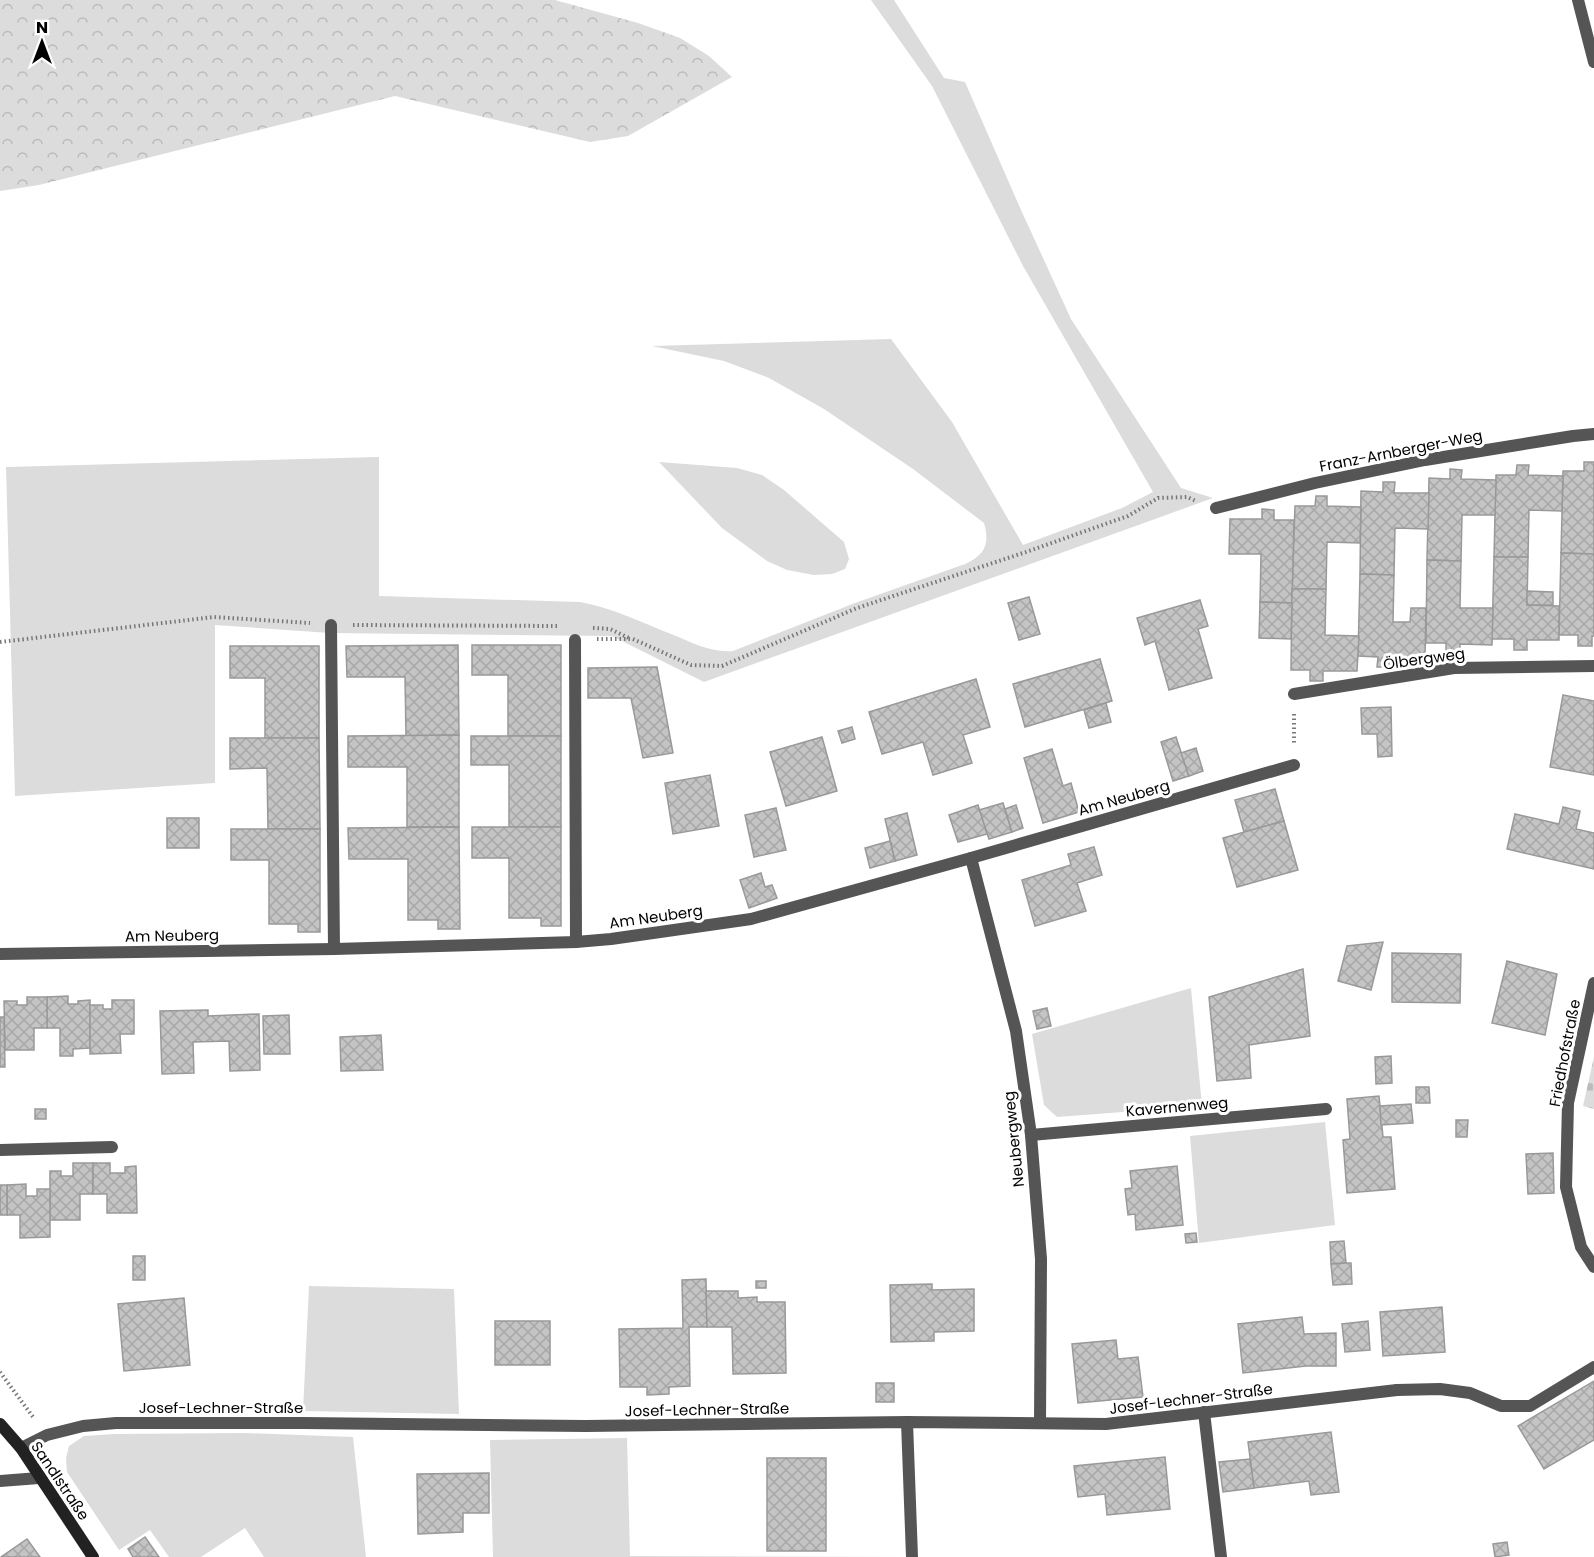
<svg xmlns="http://www.w3.org/2000/svg" width="1594" height="1557" viewBox="0 0 1594 1557" font-family="Poppins,sans-serif">
  <style>
    .green { fill: #dcdcdc }
    .forest { fill: url(#forest-crowns) }
    .cemetery { fill: url(#cemetery-stones) }
    .building { fill: url(#building-cross-hatch); stroke: #999; stroke-width: 1.5 }
    .lines { fill: none; stroke-linecap: round; stroke-linejoin: round }
    .path { stroke: #777; stroke-width: 4; stroke-dasharray: 1.5 3; stroke-linecap: butt }
    .lane { stroke: #555; stroke-width: 12 }
    .street { stroke: #555; stroke-width: 12 }
    .secondary { stroke: #222; stroke-width: 12 }
    .labels { text-anchor: middle; stroke-width: 6; stroke-linejoin: round; paint-order: stroke }
    .street-label { font-size: 15px; fill: #000; stroke: #fff }
  </style>
  <defs>
    <pattern id="forest-crowns" width="20" height="18" patternUnits="userSpaceOnUse" patternTransform="scale(1.5)"><rect width="20" height="18" fill="#dcdcdc"/><path d="M2 6a3 3 0 1 1 6 0M12 15a3 3 0 1 1 6 0" fill="none" stroke="#bbb"/></pattern>
    <pattern id="cemetery-stones" width="16" height="16" patternUnits="userSpaceOnUse" patternTransform="scale(1.5)"><rect width="16" height="16" fill="#dcdcdc"/><path d="M2 7V4a2 2 0 0 1 4 0v3zM10 15v-3a2 2 0 0 1 4 0v3z" fill="#bbb"/></pattern>
    <pattern id="building-cross-hatch" width="8" height="8" patternUnits="userSpaceOnUse" patternTransform="scale(1.5)"><rect width="8" height="8" fill="#c4c4c4"/><path d="M0 0l8 8M0 8l8-8" fill="none" stroke="#a7a7a7"/></pattern>
  </defs>
  <rect width="100%" height="100%" fill="#fff"/>
  <!-- green -->
  <g class="green">
    <path d="M 871,0 L 894,0 L 944,78 L 965,82 L 1021,210 L 1071,319 L 1181,488 L 1213,498 L 704,682 L 612,636 L 330,633 L 215,625 L 215,783 L 15,796 L 6,467 L 379,457 L 379,596 L 580,602 C 612,608 641,622 671,634 C 691,642 711,653 733,651 L 855,603 L 965,564 C 985,555 990,544 984,523 L 913,469 L 824,409 L 769,378 L 724,361 L 652,346 L 891,339 L 952,422 L 1023,545 L 1122,508 L 1153,492 L 1023,266 L 932,86 Z"/>
    <path d="M 659,462 L 737,468 L 762,475 L 784,490 L 844,542 L 849,559 L 845,569 L 832,574 L 814,575 L 787,570 L 767,561 L 722,528 Z"/>
    <path d="M 1191,988 L 1202,1106 L 1057,1117 L 1044,1105 L 1032,1034 Z"/>
    <path d="M 1325,1122 L 1335,1225 L 1199,1243 L 1190,1136 Z"/>
    <path d="M 309,1286 L 454,1289 L 459,1414 L 303,1411 Z"/>
    <path d="M 245,1433 L 353,1437 L 366,1557 L 264,1557 L 245,1528 L 201,1557 L 169,1557 L 150,1530 L 119,1550 L 67,1472 L 66,1458 L 69,1446 L 84,1436 L 115,1434 Z"/>
    <path d="M 627,1438 L 630,1556 L 903,1557 L 493,1557 L 490,1440 Z"/>
  </g>
  <!-- forest -->
  <path class="forest" d="M 0,0 L 555,0 L 638,23 L 680,38 L 709,56 L 732,77 L 628,136 L 590,142 L 395,96 L 39,185 L 0,191 Z"/>
  <!-- cemetery -->
  <path class="cemetery" d="M 1594,1057 L 1594,1109 L 1583,1106 Z"/>
  <!-- building -->
  <g class="building">
    <path d="M 1584,462 L 1594,462 L 1594,554 L 1561,553 L 1563,471 L 1584,471 Z"/>
    <path d="M 1517,465 L 1529,465 L 1528,475 L 1563,476 L 1562,511 L 1529,510 L 1528,557 L 1494,557 L 1496,475 L 1516,475 Z"/>
    <path d="M 1450,469 L 1462,470 L 1461,479 L 1496,480 L 1495,515 L 1462,515 L 1461,561 L 1427,560 L 1429,478 L 1450,479 Z"/>
    <path d="M 1383,482 L 1395,482 L 1394,493 L 1429,493 L 1428,529 L 1395,528 L 1394,575 L 1360,574 L 1361,491 L 1383,492 Z"/>
    <path d="M 1316,496 L 1327,496 L 1327,506 L 1361,507 L 1360,543 L 1327,542 L 1326,589 L 1292,589 L 1295,506 L 1315,506 Z"/>
    <path d="M 1262,509 L 1274,510 L 1274,520 L 1294,520 L 1292,603 L 1260,602 L 1261,554 L 1229,554 L 1230,519 L 1262,519 Z"/>
    <path d="M 1561,553 L 1594,554 L 1594,636 L 1592,636 L 1592,646 L 1578,646 L 1578,635 L 1559,635 Z"/>
    <path d="M 1494,557 L 1528,557 L 1527,605 L 1559,606 L 1559,640 L 1527,640 L 1527,650 L 1514,650 L 1514,639 L 1492,639 Z"/>
    <path d="M 1427,560 L 1461,561 L 1460,608 L 1493,608 L 1492,645 L 1460,644 L 1460,654 L 1446,654 L 1446,643 L 1426,643 Z"/>
    <path d="M 1360,574 L 1394,575 L 1393,622 L 1410,622 L 1411,608 L 1426,608 L 1425,658 L 1391,657 L 1390,667 L 1377,667 L 1378,657 L 1358,656 Z"/>
    <path d="M 1292,589 L 1326,589 L 1325,635 L 1359,636 L 1357,671 L 1323,671 L 1323,681 L 1310,681 L 1310,670 L 1291,670 Z"/>
    <path d="M 1527,591 L 1553,592 L 1553,605 L 1527,605 Z"/>
    <path d="M 1029,597 L 1040,634 L 1019,640 L 1008,603 Z"/>
    <path d="M 1200,600 L 1208,626 L 1198,629 L 1212,678 L 1169,690 L 1155,641 L 1145,645 L 1137,618 Z"/>
    <path d="M 1260,602 L 1292,603 L 1291,639 L 1259,638 Z"/>
    <path d="M 458,645 L 459,735 L 406,736 L 405,677 L 347,677 L 346,646 Z"/>
    <path d="M 472,645 L 561,645 L 561,736 L 508,736 L 508,675 L 472,675 Z"/>
    <path d="M 230,646 L 319,646 L 319,738 L 265,738 L 265,678 L 230,678 Z"/>
    <path d="M 1100,659 L 1112,701 L 1025,727 L 1013,684 Z"/>
    <path d="M 657,667 L 673,753 L 643,758 L 631,698 L 588,698 L 588,668 Z"/>
    <path d="M 976,679 L 990,727 L 963,735 L 972,763 L 933,775 L 923,742 L 882,754 L 869,712 Z"/>
    <path d="M 1563,695 L 1594,701 L 1594,775 L 1550,767 Z"/>
    <path d="M 1106,703 L 1111,722 L 1089,728 L 1084,710 Z"/>
    <path d="M 1391,707 L 1392,756 L 1378,757 L 1377,734 L 1362,734 L 1361,708 Z"/>
    <path d="M 852,727 L 855,739 L 842,743 L 838,731 Z"/>
    <path d="M 459,735 L 459,827 L 407,827 L 407,767 L 348,767 L 348,736 Z"/>
    <path d="M 471,736 L 561,736 L 561,827 L 509,827 L 509,765 L 471,765 Z"/>
    <path d="M 822,737 L 837,791 L 786,806 L 770,752 Z"/>
    <path d="M 1176,737 L 1189,776 L 1173,781 L 1161,742 Z"/>
    <path d="M 230,738 L 319,738 L 320,829 L 268,829 L 267,768 L 230,769 Z"/>
    <path d="M 1196,748 L 1203,771 L 1189,776 L 1181,753 Z"/>
    <path d="M 1052,749 L 1063,786 L 1071,783 L 1079,812 L 1043,823 L 1024,758 Z"/>
    <path d="M 710,775 L 719,826 L 673,834 L 665,783 Z"/>
    <path d="M 1275,789 L 1284,821 L 1244,832 L 1235,800 Z"/>
    <path d="M 1003,803 L 1012,832 L 989,839 L 979,810 Z"/>
    <path d="M 978,805 L 987,834 L 958,842 L 949,815 Z"/>
    <path d="M 1016,805 L 1023,828 L 1012,832 L 1005,809 Z"/>
    <path d="M 1563,807 L 1580,811 L 1576,829 L 1594,833 L 1594,869 L 1507,849 L 1515,814 L 1559,824 Z"/>
    <path d="M 776,808 L 786,850 L 754,857 L 745,815 Z"/>
    <path d="M 907,813 L 917,855 L 895,861 L 885,819 Z"/>
    <rect x="167" y="818" width="32" height="30"/>
    <path d="M 1284,821 L 1298,870 L 1237,887 L 1223,838 Z"/>
    <path d="M 459,827 L 460,929 L 438,929 L 438,920 L 408,920 L 408,859 L 349,859 L 348,828 Z"/>
    <path d="M 472,827 L 561,827 L 561,926 L 541,926 L 541,918 L 509,918 L 509,858 L 472,858 Z"/>
    <path d="M 231,829 L 320,829 L 320,932 L 298,932 L 298,924 L 269,924 L 269,860 L 231,860 Z"/>
    <path d="M 890,841 L 895,861 L 870,868 L 865,848 Z"/>
    <path d="M 1094,847 L 1102,875 L 1077,883 L 1086,911 L 1035,926 L 1022,880 L 1071,865 L 1068,854 Z"/>
    <path d="M 761,873 L 765,887 L 772,885 L 777,898 L 749,908 L 740,880 Z"/>
    <path d="M 1383,942 L 1371,990 L 1338,981 L 1347,946 Z"/>
    <path d="M 1392,953 L 1461,954 L 1460,1003 L 1392,1002 Z"/>
    <path d="M 1507,961 L 1557,974 L 1545,1035 L 1492,1023 Z"/>
    <path d="M 1303,969 L 1310,1036 L 1249,1045 L 1251,1078 L 1217,1081 L 1209,997 Z"/>
    <path d="M 68,996 L 68,1004 L 78,1004 L 78,1001 L 90,1000 L 90,1048 L 73,1049 L 73,1056 L 60,1056 L 60,1028 L 47,1028 L 47,997 Z"/>
    <path d="M 27,997 L 47,997 L 47,1028 L 34,1028 L 34,1050 L 5,1050 L 4,1001 L 17,1001 L 17,1005 L 27,1005 Z"/>
    <path d="M 112,1000 L 134,1000 L 134,1034 L 120,1034 L 121,1053 L 90,1054 L 90,1005 L 103,1005 L 103,1009 L 112,1009 Z"/>
    <path d="M 1047,1008 L 1051,1026 L 1037,1029 L 1033,1011 Z"/>
    <path d="M 208,1010 L 208,1016 L 259,1014 L 260,1070 L 230,1071 L 229,1041 L 193,1042 L 194,1073 L 162,1074 L 160,1011 Z"/>
    <path d="M 289,1015 L 290,1054 L 264,1054 L 263,1016 Z"/>
    <path d="M 0,1017 L 4,1017 L 5,1067 L 0,1067 Z"/>
    <path d="M 381,1035 L 383,1070 L 341,1071 L 340,1037 Z"/>
    <path d="M 1391,1056 L 1392,1083 L 1376,1084 L 1375,1057 Z"/>
    <path d="M 1416,1087 L 1429,1087 L 1430,1103 L 1416,1103 Z"/>
    <path d="M 1379,1096 L 1383,1137 L 1391,1137 L 1395,1189 L 1347,1193 L 1343,1140 L 1350,1139 L 1347,1099 Z"/>
    <path d="M 1411,1104 L 1413,1123 L 1381,1125 L 1380,1106 Z"/>
    <rect x="35" y="1109" width="11" height="10"/>
    <path d="M 1456,1120 L 1468,1120 L 1467,1137 L 1456,1137 Z"/>
    <path d="M 1553,1153 L 1554,1193 L 1528,1194 L 1526,1154 Z"/>
    <path d="M 73,1163 L 93,1163 L 93,1194 L 80,1194 L 80,1220 L 50,1220 L 50,1171 L 61,1171 L 61,1176 L 73,1176 Z"/>
    <path d="M 93,1163 L 110,1163 L 110,1173 L 125,1173 L 125,1167 L 136,1166 L 137,1213 L 107,1213 L 107,1194 L 93,1194 Z"/>
    <path d="M 1177,1166 L 1183,1225 L 1136,1230 L 1135,1214 L 1128,1215 L 1125,1189 L 1132,1188 L 1130,1171 Z"/>
    <path d="M 26,1184 L 26,1196 L 37,1196 L 37,1189 L 50,1189 L 50,1237 L 20,1238 L 20,1215 L 7,1215 L 7,1185 Z"/>
    <rect x="0" y="1185" width="7" height="30"/>
    <path d="M 1196,1233 L 1197,1242 L 1186,1243 L 1185,1234 Z"/>
    <path d="M 1344,1241 L 1346,1263 L 1331,1264 L 1330,1242 Z"/>
    <rect x="133" y="1256" width="12" height="24"/>
    <path d="M 1346,1263 L 1351,1263 L 1352,1284 L 1333,1285 L 1331,1264 Z"/>
    <path d="M 706,1279 L 707,1327 L 689,1327 L 690,1386 L 669,1387 L 669,1394 L 647,1395 L 647,1387 L 620,1387 L 619,1329 L 683,1328 L 682,1280 Z"/>
    <rect x="756" y="1281" width="10" height="7"/>
    <path d="M 932,1284 L 932,1290 L 974,1289 L 974,1331 L 934,1332 L 934,1341 L 891,1342 L 890,1285 Z"/>
    <path d="M 706,1291 L 738,1291 L 738,1298 L 757,1297 L 757,1302 L 785,1302 L 786,1373 L 733,1374 L 732,1327 L 707,1327 Z"/>
    <path d="M 184,1298 L 190,1365 L 124,1371 L 118,1304 Z"/>
    <path d="M 1442,1307 L 1445,1352 L 1383,1356 L 1380,1312 Z"/>
    <path d="M 1302,1317 L 1304,1334 L 1336,1333 L 1336,1366 L 1306,1366 L 1243,1373 L 1238,1324 Z"/>
    <rect x="495" y="1321" width="55" height="44"/>
    <path d="M 1368,1321 L 1370,1350 L 1345,1352 L 1342,1324 Z"/>
    <path d="M 1116,1340 L 1118,1359 L 1138,1357 L 1143,1397 L 1078,1403 L 1072,1344 Z"/>
    <path d="M 1594,1381 L 1594,1440 L 1544,1469 L 1518,1426 Z"/>
    <rect x="876" y="1383" width="18" height="19"/>
    <path d="M 1331,1432 L 1339,1492 L 1311,1495 L 1309,1481 L 1254,1488 L 1248,1442 Z"/>
    <path d="M 1165,1457 L 1170,1509 L 1107,1515 L 1105,1494 L 1078,1497 L 1074,1466 Z"/>
    <rect x="767" y="1458" width="59" height="93"/>
    <path d="M 1250,1459 L 1254,1488 L 1223,1492 L 1219,1462 Z"/>
    <path d="M 489,1473 L 489,1513 L 463,1513 L 463,1532 L 418,1534 L 417,1474 Z"/>
    <path d="M 145,1537 L 159,1557 L 133,1557 L 128,1549 Z"/>
    <path d="M 27,1539 L 40,1557 L 1,1557 Z"/>
    <path d="M 1507,1542 L 1509,1555 L 1495,1557 L 1493,1544 Z"/>
  </g>
  <g class="lines">
    <!-- path -->
    <g class="path">
      <path d="M 353,625 L 559,626"/>
      <path d="M 593,628 L 610,629 L 629,638"/>
      <path d="M 597,639 L 633,639 L 691,665 L 722,666 L 857,608 L 1029,551 L 1128,516 L 1158,498 L 1187,497 L 1196,501"/>
      <path d="M 0,642 L 214,617 L 310,623"/>
      <path d="M 1294,714 L 1294,743"/>
      <path d="M 0,1372 L 33,1417"/>
    </g>
    <!-- lane -->
    <g class="lane">
      <path d="M 331,625 L 334,949"/>
      <path d="M 575,640 L 576,942"/>
      <path d="M 0,1150 L 112,1147"/>
      <path d="M 1397,1390 L 1440,1389 L 1470,1393 L 1501,1406 L 1530,1406 L 1594,1367"/>
      <path d="M 1204,1412 L 1221,1557"/>
      <path d="M 907,1422 L 912,1557"/>
      <path d="M 0,1481 L 39,1478"/>
    </g>
    <!-- street -->
    <g class="street">
      <path d="M 1578,0 L 1594,62"/>
      <path d="M 1216,508 L 1315,483 L 1425,460 L 1573,436 L 1594,434"/>
      <path d="M 1294,694 L 1454,668 L 1594,666"/>
      <path d="M 971,858 L 1016,1031 L 1031,1135 L 1041,1259 L 1040,1423"/>
      <path d="M 0,954 L 334,949 L 576,942 L 611,939 L 751,919 L 971,858 L 1294,765"/>
      <path d="M 1594,983 L 1568,1103 L 1566,1187 L 1581,1247 L 1594,1267"/>
      <path d="M 1031,1135 L 1326,1109"/>
      <path d="M 21,1448 L 47,1435 L 83,1426 L 116,1423 L 303,1423 L 586,1426 L 907,1422 L 1106,1424 L 1397,1390"/>
    </g>
    <!-- secondary -->
    <path class="secondary" d="M 0,1424 L 21,1448 L 93,1557"/>
  </g>
  <g class="labels">
    <!-- street labels -->
    <g class="street-label">
      <text transform="translate(1401 451) rotate(-11)" y="5">Franz-Arnberger-Weg</text>
      <text transform="translate(1424 659) rotate(-8)" y="5">Ölbergweg</text>
      <text transform="translate(1124 798) rotate(-16)" y="5">Am Neuberg</text>
      <text transform="translate(656 917) rotate(-8)" y="5">Am Neuberg</text>
      <text transform="translate(172 936) rotate(-1)" y="5">Am Neuberg</text>
      <text transform="translate(1565 1053) rotate(-79)" y="5">Friedhofstraße</text>
      <text transform="translate(1177 1107) rotate(-5)" y="5">Kavernenweg</text>
      <text transform="translate(1014 1139) rotate(-96)" y="5">Neubergweg</text>
      <text transform="translate(1191 1399) rotate(-7)" y="5">Josef-Lechner-Straße</text>
      <text x="221" y="1413">Josef-Lechner-Straße</text>
      <text transform="translate(707 1410) rotate(-1)" y="5">Josef-Lechner-Straße</text>
      <text transform="translate(60 1481) rotate(56)" y="5">Sandlstraße</text>
    </g>
  </g>
  <!-- north arrow -->
  <g transform="translate(42 42)" stroke="#ffffff" stroke-width="4.5" paint-order="stroke">
  <path d="M0-4.5L10 22L0 15L-10 22Z" fill="#000000"/>
  <text y="-9" font-size="16" font-weight="bold" text-anchor="middle" fill="#000000">N</text>
  </g>
</svg>
